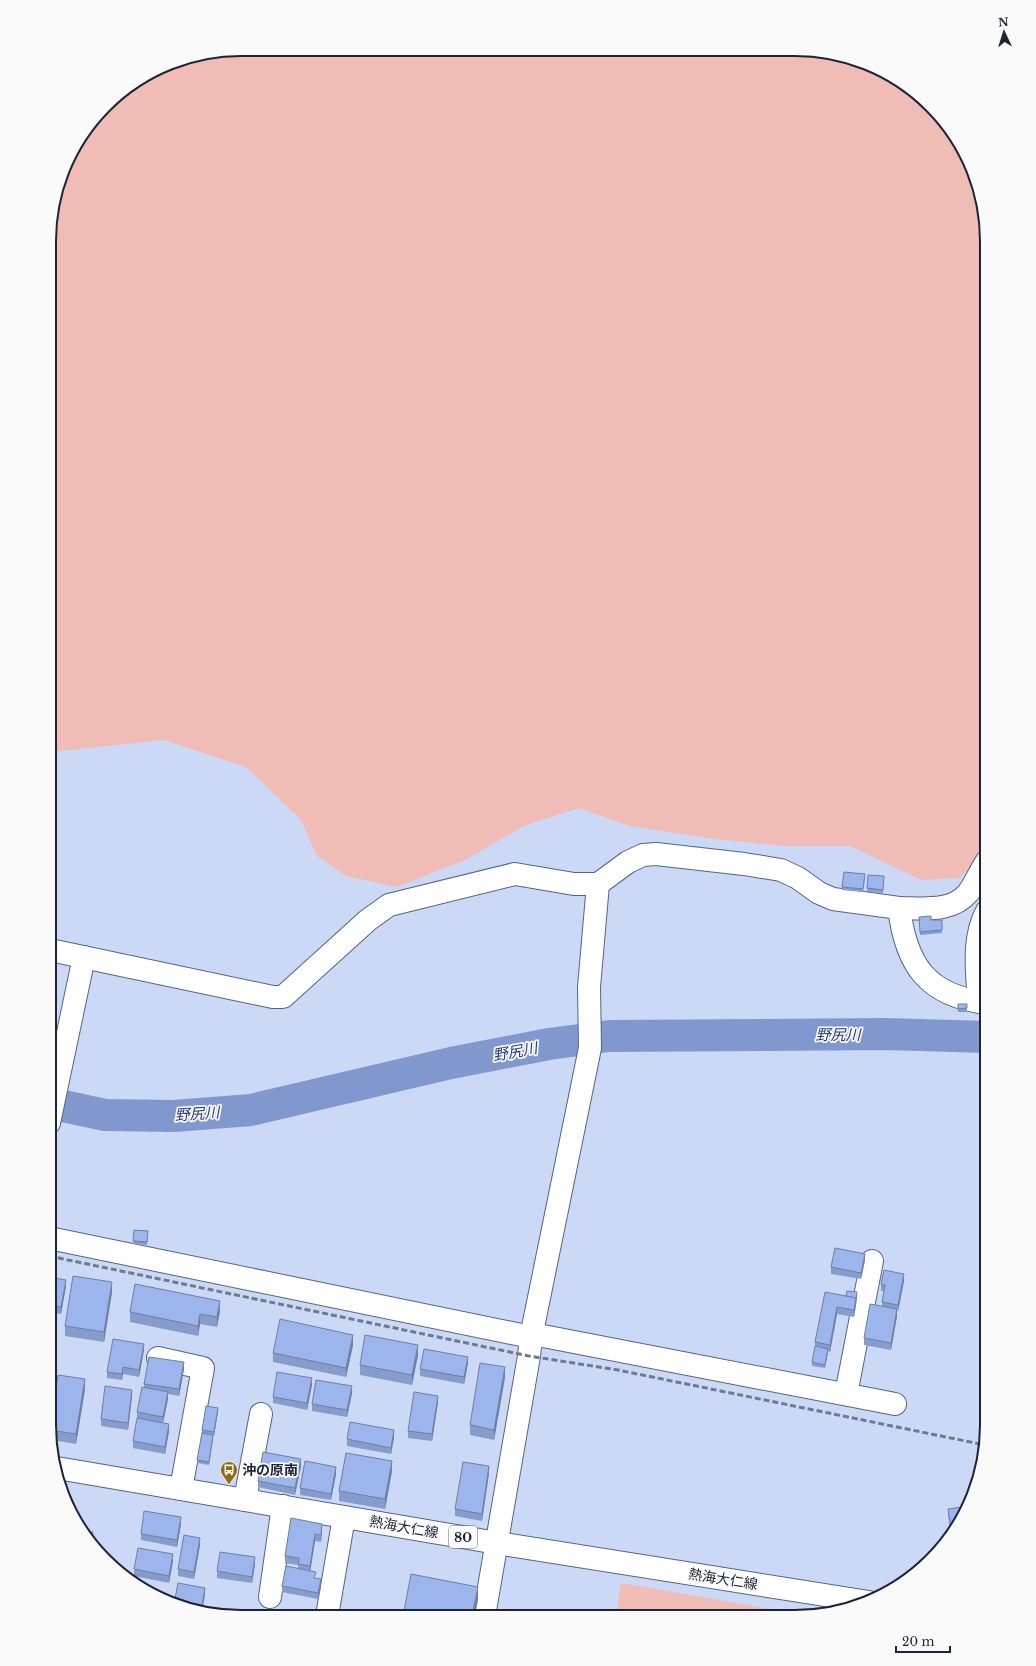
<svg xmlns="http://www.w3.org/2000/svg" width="1036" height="1666" viewBox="0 0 1036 1666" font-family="'Libre Baskerville','Noto Sans JP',serif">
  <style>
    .green { fill: #f0bcb6 }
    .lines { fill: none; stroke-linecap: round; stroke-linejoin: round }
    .river { stroke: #8098cd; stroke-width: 32 }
    .minor-casing { stroke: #51648e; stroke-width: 24 }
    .major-casing { stroke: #51648e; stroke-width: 24 }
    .minor { stroke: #fff; stroke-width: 22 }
    .major { stroke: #fff; stroke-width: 22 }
    .rail { stroke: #6f7991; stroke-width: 3; stroke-dasharray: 6 3; stroke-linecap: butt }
    .wall { fill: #869ccb }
    .shaded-wall { fill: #6d7fa5 }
    .building { fill: #9cb5ec; stroke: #6d7fa5 }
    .labels { text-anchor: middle; stroke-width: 3.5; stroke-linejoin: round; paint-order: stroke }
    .shield { fill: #fafafa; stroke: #5f6471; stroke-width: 1 }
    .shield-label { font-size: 13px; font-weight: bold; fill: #1c2436 }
    .poi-label { font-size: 14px; font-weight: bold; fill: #1c2436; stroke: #fafafa; text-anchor: start }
    .street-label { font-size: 14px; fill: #1c2436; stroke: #fafafa }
    .water-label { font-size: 15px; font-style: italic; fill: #213a7a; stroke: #fafafa }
    .rim { fill: none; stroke: #1c2436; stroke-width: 2 }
  </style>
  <rect width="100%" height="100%" fill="#ccd9f6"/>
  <!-- green -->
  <g class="green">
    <path d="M 241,49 L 820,51 L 869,64 L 912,89 L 948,124 L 972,168 L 987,241 L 987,832 L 977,861 L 959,878 L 921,880 L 850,846 L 783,846 L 715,839 L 630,826 L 579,808 L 524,826 L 465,860 L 397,887 L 346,876 L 317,856 L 301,820 L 246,767 L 164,740 L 50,752 L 51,216 L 69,156 L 114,97 L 168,64 Z"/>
    <path d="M 621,1583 L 806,1615 L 795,1617 L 616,1616 Z"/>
  </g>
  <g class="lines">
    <!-- river -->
    <path class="river" d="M 49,1103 L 105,1115 L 174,1116 L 251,1110 L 451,1063 L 549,1044 L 609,1036 L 886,1034 L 987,1037"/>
    <defs>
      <g id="minor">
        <path d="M 899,908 C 922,908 951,913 968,893 C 975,884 980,871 987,861"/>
        <path d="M 50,950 L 273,997 L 283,997 L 368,920 L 389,905 L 515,874 L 574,884 L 598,884 L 628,862 L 643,855 L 656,854 L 744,864 L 781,870 L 798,878 L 819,893 L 833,899 L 899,908 C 906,965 927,996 987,1003"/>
        <path d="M 979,1002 C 977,972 972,938 987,911"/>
        <path d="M 49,1123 L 84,957"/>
        <path d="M 49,1238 L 531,1337 L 543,1336 L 895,1404"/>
        <path d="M 158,1358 L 203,1368 L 181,1489"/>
        <path d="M 846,1394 L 872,1261"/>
        <path d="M 245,1500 L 261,1414"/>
        <path d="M 270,1597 L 283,1506"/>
        <path d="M 327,1616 L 344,1517"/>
        <path d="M 484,1616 L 529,1356 L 531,1337 L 590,1048 L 589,987 L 598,884"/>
      </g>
      <path id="major" d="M 57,1468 L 497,1543 L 869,1602"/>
    </defs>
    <!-- minor casing -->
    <use href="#minor" class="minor-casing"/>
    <!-- major casing -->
    <use href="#major" class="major-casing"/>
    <!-- minor -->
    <use href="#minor" class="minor"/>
    <!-- major -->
    <use href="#major" class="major"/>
    <!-- rail -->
    <path class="rail" d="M 49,1256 L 529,1356 L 618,1370 L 985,1445"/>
  </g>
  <!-- wall -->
  <g class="wall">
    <path d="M 865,877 L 863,892 L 842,890 L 842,887 Z"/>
    <path d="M 884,880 L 883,893 L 867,892 L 867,888 Z"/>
    <path d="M 919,917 L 931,920 L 942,920 L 942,933 L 920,935 Z"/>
    <rect x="958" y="1004" width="9" height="8"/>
    <path d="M 134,1230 L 148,1231 L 147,1245 L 133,1244 Z"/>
    <path d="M 865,1260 L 861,1279 L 831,1274 L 831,1267 Z"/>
    <path d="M 49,1277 L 66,1286 L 61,1314 L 49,1312 Z"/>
    <path d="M 904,1281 L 897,1312 L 897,1316 L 891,1350 L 864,1345 L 864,1338 L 882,1306 L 882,1302 L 884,1291 L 881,1291 L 881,1284 Z"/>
    <path d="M 112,1292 L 104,1342 L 65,1336 L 65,1326 Z"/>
    <path d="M 825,1292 L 846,1296 L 857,1296 L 856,1305 L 854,1317 L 837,1314 L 830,1352 L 828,1351 L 825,1368 L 812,1366 L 812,1362 L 815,1347 L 815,1342 Z"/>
    <path d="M 220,1311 L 217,1327 L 200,1324 L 198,1336 L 130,1322 L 130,1312 Z"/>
    <path d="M 353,1345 L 346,1377 L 273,1362 L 273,1353 Z"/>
    <path d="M 987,1346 L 987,1395 L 982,1347 Z"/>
    <path d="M 144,1350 L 139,1377 L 123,1374 L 122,1380 L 107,1378 L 107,1372 Z"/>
    <path d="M 49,1352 L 54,1359 L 50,1387 L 49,1387 Z"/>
    <path d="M 418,1355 L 412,1385 L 360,1375 L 360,1365 Z"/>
    <path d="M 468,1363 L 464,1384 L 420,1376 L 420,1369 Z"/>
    <path d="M 184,1369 L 179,1396 L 168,1394 L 168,1399 L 163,1423 L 169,1431 L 165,1454 L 133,1448 L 133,1441 L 137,1418 L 137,1412 L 144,1388 L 144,1384 Z"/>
    <path d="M 505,1377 L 494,1440 L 470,1435 L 470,1425 Z"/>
    <path d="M 312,1385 L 307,1410 L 273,1403 L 273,1397 Z"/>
    <path d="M 85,1389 L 76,1444 L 52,1440 L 50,1428 Z"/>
    <path d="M 352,1393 L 347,1417 L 312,1411 L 312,1404 Z"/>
    <path d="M 132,1396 L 128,1430 L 101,1426 L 101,1419 Z"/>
    <path d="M 438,1402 L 432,1441 L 408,1438 L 408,1431 Z"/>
    <path d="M 218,1411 L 214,1436 L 213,1436 L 209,1465 L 197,1463 L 202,1430 Z"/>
    <path d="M 394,1437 L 391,1454 L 347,1446 L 347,1439 Z"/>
    <path d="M 301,1466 L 295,1495 L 258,1487 L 258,1481 Z"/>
    <path d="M 392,1471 L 385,1509 L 339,1501 L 339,1491 Z"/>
    <path d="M 489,1473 L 482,1521 L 455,1516 L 455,1509 Z"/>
    <path d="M 336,1474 L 331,1500 L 300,1495 L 300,1488 Z"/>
    <path d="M 948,1509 L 963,1513 L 951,1535 L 948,1515 Z"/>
    <path d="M 291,1518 L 322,1530 L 321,1542 L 315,1541 L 310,1571 L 321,1586 L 318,1599 L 282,1592 L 282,1586 L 298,1568 L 298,1565 L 285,1563 L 285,1556 Z"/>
    <path d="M 181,1524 L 177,1547 L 141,1540 L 141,1534 Z"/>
    <path d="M 200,1545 L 194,1579 L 178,1576 L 178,1569 Z"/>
    <path d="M 173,1561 L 169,1583 L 134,1576 L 134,1569 Z"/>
    <path d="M 255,1564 L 252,1583 L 217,1578 L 217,1571 Z"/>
  </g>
  <!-- shaded-wall -->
  <g class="shaded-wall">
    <path d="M 865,1254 L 865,1260 L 861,1279 L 861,1273 Z"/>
    <path d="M 904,1274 L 904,1281 L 898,1312 L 898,1305 Z"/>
    <path d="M 66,1280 L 66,1286 L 61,1314 L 61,1307 Z"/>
    <path d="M 112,1282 L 112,1292 L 104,1342 L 104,1332 Z"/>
    <path d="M 857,1292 L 856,1305 L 854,1317 L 854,1310 Z"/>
    <path d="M 220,1301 L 220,1311 L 217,1327 L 217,1317 Z"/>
    <path d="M 837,1307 L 837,1314 L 830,1352 L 830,1345 Z"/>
    <path d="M 897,1309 L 897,1316 L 891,1350 L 891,1343 Z"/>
    <path d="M 200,1314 L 200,1324 L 198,1336 L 198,1326 Z"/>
    <path d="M 353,1335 L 353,1345 L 346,1377 L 346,1368 Z"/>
    <path d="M 144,1344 L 144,1350 L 139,1377 L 139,1370 Z"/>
    <path d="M 418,1345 L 418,1355 L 412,1385 L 412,1375 Z"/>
    <path d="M 828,1349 L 828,1352 L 825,1368 L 825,1365 Z"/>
    <path d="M 54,1353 L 54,1359 L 50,1387 L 50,1380 Z"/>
    <path d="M 468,1357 L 468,1363 L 464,1384 L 464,1377 Z"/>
    <path d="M 184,1362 L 184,1369 L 179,1396 L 179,1389 Z"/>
    <path d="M 123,1367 L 123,1374 L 122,1380 L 122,1374 Z"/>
    <path d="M 505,1367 L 505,1377 L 494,1440 L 494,1430 Z"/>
    <path d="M 312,1378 L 312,1385 L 307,1410 L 307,1403 Z"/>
    <path d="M 85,1379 L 85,1389 L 76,1444 L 76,1434 Z"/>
    <path d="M 352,1386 L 352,1393 L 347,1417 L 347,1410 Z"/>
    <path d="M 132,1390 L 132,1396 L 128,1430 L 128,1423 Z"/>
    <path d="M 51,1392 L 51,1399 L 49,1410 L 49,1404 Z"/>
    <path d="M 168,1392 L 168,1399 L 163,1423 L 163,1417 Z"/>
    <path d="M 438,1396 L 438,1402 L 432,1441 L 432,1434 Z"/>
    <path d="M 218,1408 L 218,1411 L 214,1436 L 214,1432 Z"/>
    <path d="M 169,1424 L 169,1431 L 165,1454 L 165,1447 Z"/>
    <path d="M 394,1430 L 394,1437 L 391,1454 L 391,1448 Z"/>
    <path d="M 213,1435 L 213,1438 L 209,1465 L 209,1462 Z"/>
    <path d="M 301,1459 L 301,1466 L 295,1495 L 295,1488 Z"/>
    <path d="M 392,1461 L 392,1471 L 385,1509 L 385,1499 Z"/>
    <path d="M 489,1466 L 489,1473 L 482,1521 L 482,1514 Z"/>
    <path d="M 336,1467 L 336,1474 L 331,1500 L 331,1494 Z"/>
    <path d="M 181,1517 L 181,1524 L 177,1547 L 177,1540 Z"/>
    <path d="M 322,1524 L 322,1530 L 321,1542 L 321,1535 Z"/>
    <path d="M 315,1534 L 315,1541 L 310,1573 L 310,1566 Z"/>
    <path d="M 200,1538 L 200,1545 L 194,1579 L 194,1572 Z"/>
    <path d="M 173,1554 L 173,1561 L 169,1583 L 169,1576 Z"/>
    <path d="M 255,1557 L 255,1564 L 252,1583 L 252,1577 Z"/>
    <path d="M 321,1579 L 321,1586 L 318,1599 L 318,1593 Z"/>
    <path d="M 478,1587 L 478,1600 L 475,1616 L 472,1616 Z"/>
    <path d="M 205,1588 L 205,1595 L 202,1612 L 201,1611 Z"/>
  </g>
  <!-- building -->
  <g class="building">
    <path d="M 844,872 L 865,874 L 863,889 L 842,887 Z"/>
    <path d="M 868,875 L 884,876 L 883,890 L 867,888 Z"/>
    <path d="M 931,916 L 931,920 L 942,920 L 942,930 L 920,932 L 919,917 Z"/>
    <path d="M 958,1004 L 967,1004 L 967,1008 L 958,1009 Z"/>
    <path d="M 134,1230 L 148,1231 L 147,1242 L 133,1241 Z"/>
    <path d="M 835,1248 L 865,1254 L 861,1273 L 831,1267 Z"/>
    <path d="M 884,1270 L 904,1274 L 898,1305 L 882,1302 L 885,1285 L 881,1284 Z"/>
    <path d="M 73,1276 L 112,1282 L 104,1332 L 65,1326 Z"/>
    <path d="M 49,1277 L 66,1280 L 61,1307 L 49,1305 Z"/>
    <path d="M 135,1284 L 220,1301 L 217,1317 L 200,1314 L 198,1326 L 130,1312 Z"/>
    <path d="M 847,1291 L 857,1292 L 856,1300 L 856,1298 L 846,1296 Z"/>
    <path d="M 825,1292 L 856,1298 L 854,1310 L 837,1307 L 830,1345 L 815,1342 Z"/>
    <path d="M 870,1304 L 897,1309 L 891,1343 L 864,1338 Z"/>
    <path d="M 280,1319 L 353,1335 L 346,1368 L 273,1353 Z"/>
    <path d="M 365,1335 L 418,1345 L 412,1375 L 360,1365 Z"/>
    <path d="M 113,1339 L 144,1344 L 139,1370 L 123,1367 L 122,1374 L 107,1372 Z"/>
    <path d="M 815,1346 L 828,1349 L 825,1365 L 812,1362 Z"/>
    <path d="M 987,1346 L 987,1361 L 984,1362 L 982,1347 Z"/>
    <path d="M 424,1349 L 468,1357 L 464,1377 L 420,1369 Z"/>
    <path d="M 49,1352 L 54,1353 L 50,1380 L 49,1380 Z"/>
    <path d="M 149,1357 L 184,1362 L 179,1389 L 144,1384 Z"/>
    <path d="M 480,1363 L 505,1367 L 494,1430 L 470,1425 Z"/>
    <path d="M 984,1365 L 987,1365 L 987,1388 Z"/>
    <path d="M 277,1372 L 312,1378 L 307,1403 L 273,1397 Z"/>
    <path d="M 58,1375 L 85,1379 L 76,1434 L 50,1430 L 50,1428 Z"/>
    <path d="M 316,1380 L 352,1386 L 347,1410 L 312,1404 Z"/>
    <path d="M 105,1386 L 132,1390 L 128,1423 L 101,1419 Z"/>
    <path d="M 142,1387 L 168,1392 L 163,1417 L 137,1412 Z"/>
    <path d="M 49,1392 L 51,1392 L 49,1404 Z"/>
    <path d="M 414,1392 L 438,1396 L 432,1434 L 408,1431 Z"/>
    <path d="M 206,1406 L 218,1408 L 214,1432 L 202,1430 Z"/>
    <path d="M 137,1418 L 169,1424 L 165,1447 L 133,1441 Z"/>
    <path d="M 350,1422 L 394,1430 L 391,1448 L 347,1439 Z"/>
    <path d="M 202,1433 L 213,1435 L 209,1462 L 197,1460 Z"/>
    <path d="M 263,1452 L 301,1459 L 295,1488 L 258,1481 Z"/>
    <path d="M 346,1453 L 392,1461 L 385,1499 L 339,1491 Z"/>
    <path d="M 305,1461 L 336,1467 L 331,1494 L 300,1488 Z"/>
    <path d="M 463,1462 L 489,1466 L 482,1514 L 455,1509 Z"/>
    <path d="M 962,1507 L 963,1513 L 952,1534 L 948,1509 Z"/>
    <path d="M 144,1511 L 181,1517 L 177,1540 L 141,1534 Z"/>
    <path d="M 291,1518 L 322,1524 L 321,1535 L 315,1534 L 310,1566 L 298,1564 L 299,1558 L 285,1556 Z"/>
    <path d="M 78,1524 L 84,1524 L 83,1531 L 93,1532 L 91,1545 L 88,1542 Z"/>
    <path d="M 184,1535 L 200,1538 L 194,1572 L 178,1569 Z"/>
    <path d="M 138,1548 L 173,1554 L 169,1576 L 134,1569 Z"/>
    <path d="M 220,1552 L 255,1557 L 252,1577 L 217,1571 Z"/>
    <path d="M 286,1566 L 316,1572 L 314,1578 L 321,1579 L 318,1593 L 282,1586 Z"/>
    <path d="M 411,1574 L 478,1587 L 472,1616 L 403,1616 Z"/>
    <path d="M 178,1583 L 205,1588 L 201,1611 L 174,1604 Z"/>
  </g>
  <!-- icons -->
  <defs>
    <symbol id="bus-pin" viewBox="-11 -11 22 30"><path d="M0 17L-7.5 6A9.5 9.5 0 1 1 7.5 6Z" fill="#8e6b0f" stroke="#fafafa"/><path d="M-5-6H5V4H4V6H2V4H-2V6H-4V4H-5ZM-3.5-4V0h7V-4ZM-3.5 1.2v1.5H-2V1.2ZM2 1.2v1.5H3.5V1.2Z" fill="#fff"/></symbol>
  </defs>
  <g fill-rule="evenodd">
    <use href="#bus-pin" x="219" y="1460" width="20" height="27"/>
  </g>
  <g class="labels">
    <!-- shield labels -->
    <rect class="shield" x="449" y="1526" width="28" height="22" rx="3"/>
    <g class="shield-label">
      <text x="463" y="1542">80</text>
    </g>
    <!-- poi labels -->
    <g class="poi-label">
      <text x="242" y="1475">沖の原南</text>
    </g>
    <!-- street labels -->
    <g class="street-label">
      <text transform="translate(404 1527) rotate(10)" y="5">熱海大仁線</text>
      <text transform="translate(723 1579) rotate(9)" y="5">熱海大仁線</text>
    </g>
    <!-- water labels -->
    <g class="water-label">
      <text x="838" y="1040">野尻川</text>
      <text transform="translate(515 1052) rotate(-10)" y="5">野尻川</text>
      <text transform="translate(197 1114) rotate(-4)" y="5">野尻川</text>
    </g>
  </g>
  <!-- crop -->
  <path d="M0 0H1036V1666H0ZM241 56H795A185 185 0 0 1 980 241V1425A185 185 0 0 1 795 1610H241A185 185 0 0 1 56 1425V241A185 185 0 0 1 241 56Z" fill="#fafafa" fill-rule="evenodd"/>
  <path class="rim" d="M241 56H795A185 185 0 0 1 980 241V1425A185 185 0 0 1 795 1610H241A185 185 0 0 1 56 1425V241A185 185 0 0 1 241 56Z"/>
  <!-- north arrow -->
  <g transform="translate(1004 32) rotate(356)" stroke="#fafafa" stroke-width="3" paint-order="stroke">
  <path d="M0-3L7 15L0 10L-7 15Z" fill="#1c2436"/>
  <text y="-6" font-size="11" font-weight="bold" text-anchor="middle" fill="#1c2436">N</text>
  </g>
  <!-- scale -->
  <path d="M896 1646v6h54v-6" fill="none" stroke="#1c2436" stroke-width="2"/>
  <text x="902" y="1646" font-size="12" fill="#1c2436" stroke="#fafafa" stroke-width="3" paint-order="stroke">20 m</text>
</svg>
